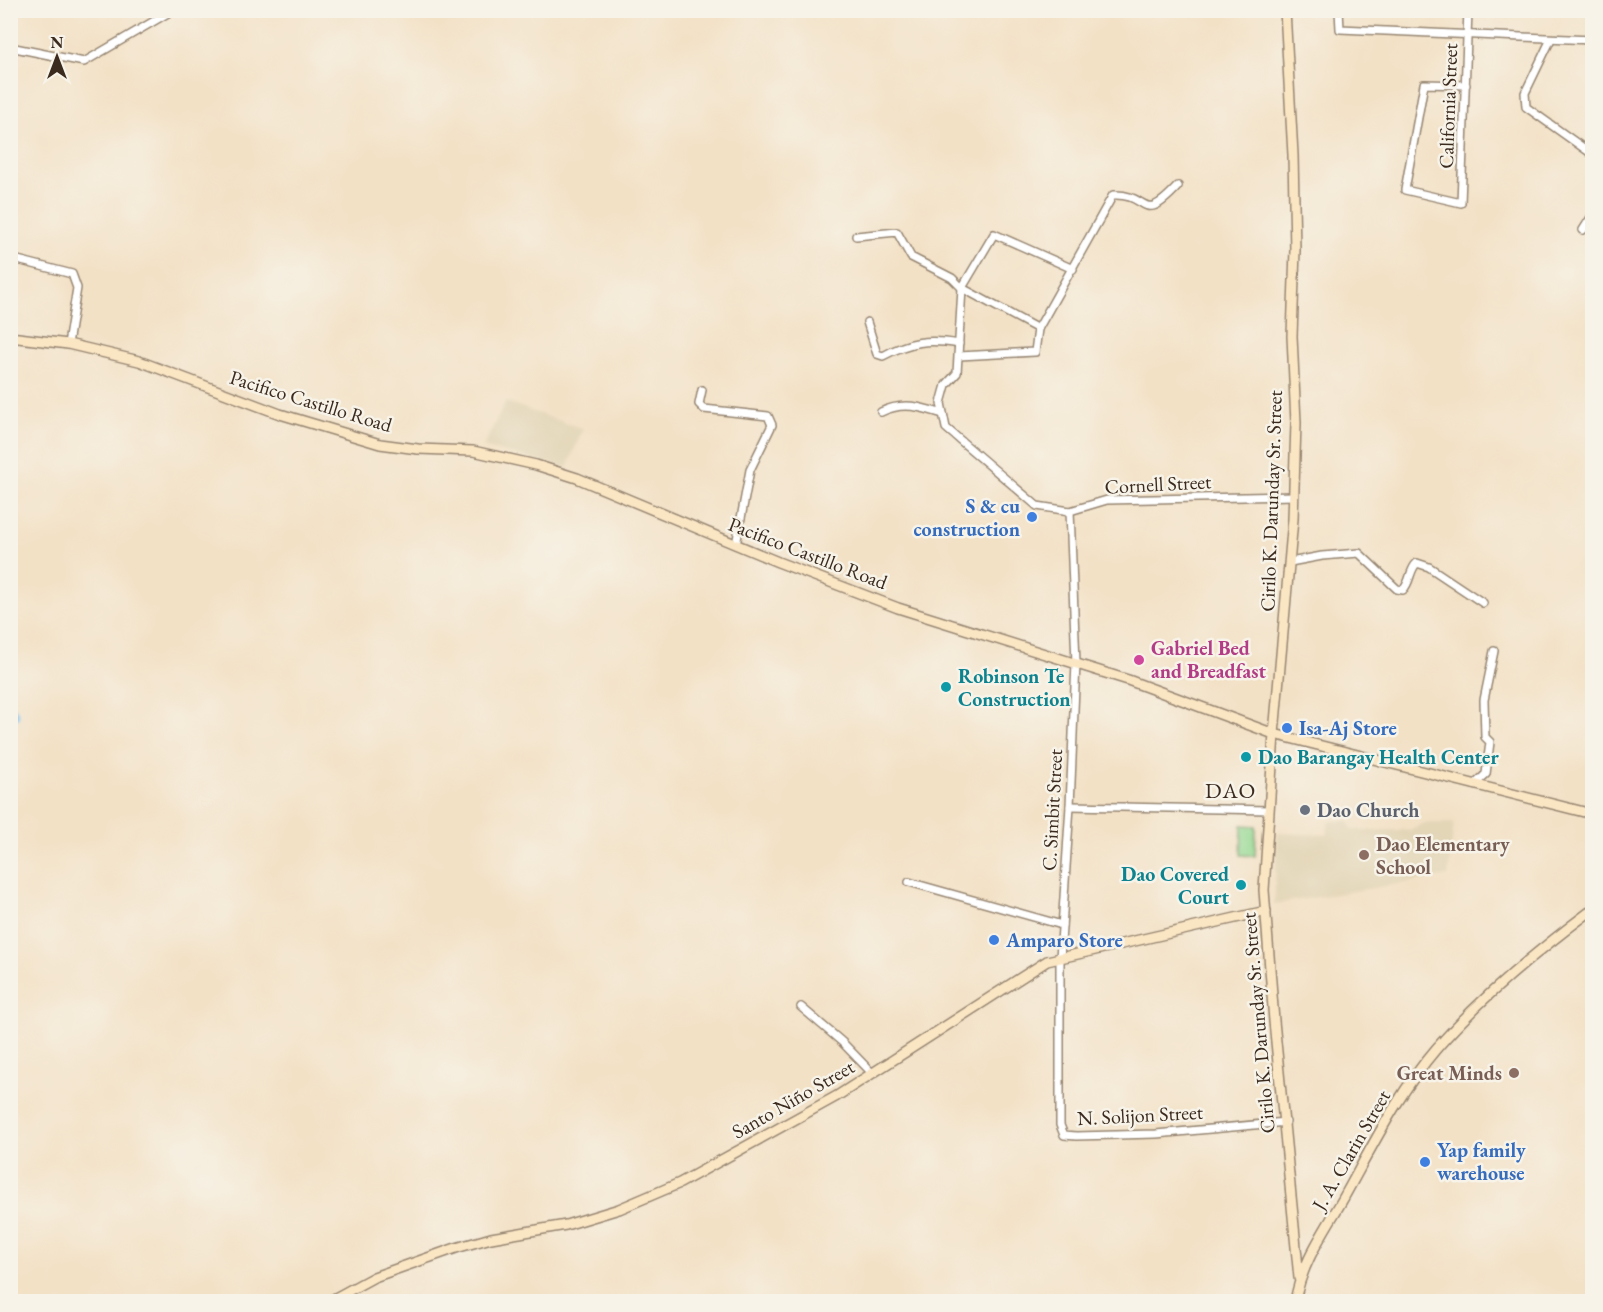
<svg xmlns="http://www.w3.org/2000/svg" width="1603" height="1312" viewBox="0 0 1603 1312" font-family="'EB Garamond',serif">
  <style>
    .built { fill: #e3d6b7 }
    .green { fill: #93d891; stroke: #678158; stroke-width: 1.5 }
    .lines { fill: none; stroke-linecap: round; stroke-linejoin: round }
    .canal { stroke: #73bdec; stroke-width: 9 }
    .minor-casing { stroke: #978672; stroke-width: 10 }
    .secondary-casing { stroke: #978672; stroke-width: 12 }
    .minor { stroke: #fff; stroke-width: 7 }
    .secondary { stroke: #fbe6c4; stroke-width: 9 }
    .shop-dot { fill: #3f7fe0; stroke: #f7f3e8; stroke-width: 2 }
    .hotel-dot { fill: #d1479c; stroke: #f7f3e8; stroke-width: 2 }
    .culture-dot { fill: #0f9aa8; stroke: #f7f3e8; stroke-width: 2 }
    .worship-dot { fill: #6b7280; stroke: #f7f3e8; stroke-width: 2 }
    .education-dot { fill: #8d6e63; stroke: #f7f3e8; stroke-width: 2 }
    .labels { text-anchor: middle; stroke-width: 5; stroke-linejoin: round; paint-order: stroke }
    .street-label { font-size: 20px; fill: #3b2a1e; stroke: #f7f3e8 }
    .shop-label { font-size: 20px; font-weight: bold; fill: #366cbe; stroke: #f7f3e8; text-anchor: start }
    .hotel-label { font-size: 20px; font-weight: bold; fill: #b23c85; stroke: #f7f3e8; text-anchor: start }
    .culture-label { font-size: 20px; font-weight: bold; fill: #0d838f; stroke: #f7f3e8; text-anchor: start }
    .worship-label { font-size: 20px; font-weight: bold; fill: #5b616d; stroke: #f7f3e8; text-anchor: start }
    .education-label { font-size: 20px; font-weight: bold; fill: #785e54; stroke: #f7f3e8; text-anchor: start }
    .quarter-label { font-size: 22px; letter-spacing: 1.5px; fill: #3b2a1e; stroke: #f7f3e8 }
  </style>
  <rect width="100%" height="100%" fill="#f7f3e8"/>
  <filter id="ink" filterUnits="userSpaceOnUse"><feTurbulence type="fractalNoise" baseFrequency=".0167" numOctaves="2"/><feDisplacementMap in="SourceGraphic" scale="12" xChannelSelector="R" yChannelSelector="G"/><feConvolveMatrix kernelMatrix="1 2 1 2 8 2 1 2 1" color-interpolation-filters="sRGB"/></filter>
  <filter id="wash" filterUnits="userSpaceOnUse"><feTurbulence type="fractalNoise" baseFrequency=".008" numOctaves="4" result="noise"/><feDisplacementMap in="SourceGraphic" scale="24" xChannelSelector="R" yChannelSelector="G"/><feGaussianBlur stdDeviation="1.35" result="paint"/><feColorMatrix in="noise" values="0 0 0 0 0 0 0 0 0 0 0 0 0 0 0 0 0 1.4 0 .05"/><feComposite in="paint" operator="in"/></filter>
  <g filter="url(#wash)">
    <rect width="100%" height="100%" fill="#f3e1c6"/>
    <!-- built -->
    <g class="built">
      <path d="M 506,402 L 583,429 L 567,468 L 483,447 Z"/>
      <path d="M 1329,821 L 1349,821 L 1352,830 L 1409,830 L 1425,823 L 1454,823 L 1448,876 L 1274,904 L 1278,833 L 1327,835 Z"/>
    </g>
    <!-- green -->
    <path class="green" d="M 1242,825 L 1256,826 L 1255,856 L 1241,855 Z"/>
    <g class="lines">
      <!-- canal -->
      <path class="canal" d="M 10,708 L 15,715"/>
    </g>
  </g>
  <g filter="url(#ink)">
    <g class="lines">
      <defs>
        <g id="minor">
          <path d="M 1339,10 L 1340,29 L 1592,40"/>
          <path d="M 1551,39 L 1525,93 L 1526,107 L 1592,154"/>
          <path d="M 10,47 L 84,62 L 173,10"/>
          <path d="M 1466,85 L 1424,84 L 1405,190 L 1461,203 L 1468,10"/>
          <path d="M 1583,230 L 1592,216"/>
          <path d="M 856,236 L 897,232 L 911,257 L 952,278 L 962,288 L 957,373 L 946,385 L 941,403 L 946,428 L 1037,506 L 1070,511 L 1107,500 L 1294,496"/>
          <path d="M 10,258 L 72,274 L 77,288 L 68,344"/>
          <path d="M 1073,269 L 994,234 L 962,288 L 1038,329 L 1113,195 C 1150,193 1140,227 1178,186"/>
          <path d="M 867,322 L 877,354 L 883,356 C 910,341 928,339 959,344"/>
          <path d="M 959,356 L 1035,352 L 1038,329"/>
          <path d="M 702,390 L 699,404 L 704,409 L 768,416 L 772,425 L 750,470 L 736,545"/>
          <path d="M 881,412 C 903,401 921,407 943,414"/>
          <path d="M 1070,511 L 1076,663 L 1070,806 L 1060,958 L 1060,1125 L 1064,1135 L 1076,1136 L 1156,1134 L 1286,1122"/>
          <path d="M 1290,562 L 1322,556 L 1359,553 L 1397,589 L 1403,590 C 1411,582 1409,570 1417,563 L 1429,567 L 1483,603"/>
          <path d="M 1474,785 L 1486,774 L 1490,742 L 1485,737 L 1484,700 L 1494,651"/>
          <path d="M 1070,806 L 1269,810"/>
          <path d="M 909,882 L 1062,925"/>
          <path d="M 801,1007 L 842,1042 L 872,1073"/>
        </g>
        <g id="secondary">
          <path d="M 1285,10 L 1293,155 L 1295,250 L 1292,336 L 1296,423 L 1293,519 L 1274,734 L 1264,890 L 1274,1021 L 1299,1278"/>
          <path d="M 10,337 L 68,344 L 139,361 L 280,414 L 380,444 L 418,449 L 473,451 L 536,465 L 577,478 L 778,562 L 898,608 L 1128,680 L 1274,734 L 1592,814"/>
          <path d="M 328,1302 L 374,1277 L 456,1248 L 491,1238 L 566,1225 L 619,1209 L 680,1183 L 837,1096 L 1047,961 L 1266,911"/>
          <path d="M 1295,1302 C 1301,1264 1324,1232 1343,1199 C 1371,1149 1398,1093 1436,1049 C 1481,997 1537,951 1592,910"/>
        </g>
      </defs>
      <!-- minor casing -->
      <use href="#minor" class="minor-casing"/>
      <!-- secondary casing -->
      <use href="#secondary" class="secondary-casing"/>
      <!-- minor -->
      <use href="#minor" class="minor"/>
      <!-- secondary -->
      <use href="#secondary" class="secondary"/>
    </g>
  </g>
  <!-- markers -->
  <g class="shop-dot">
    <circle cx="1032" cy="517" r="6"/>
    <circle cx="1287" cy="728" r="6"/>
    <circle cx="994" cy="940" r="6"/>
    <circle cx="1425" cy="1162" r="6"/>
  </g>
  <circle class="hotel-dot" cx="1139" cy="660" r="6"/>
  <g class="culture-dot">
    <circle cx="946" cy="687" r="6"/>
    <circle cx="1246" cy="757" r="6"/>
    <circle cx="1241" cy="885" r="6"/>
  </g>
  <circle class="worship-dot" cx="1305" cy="810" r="6"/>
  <g class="education-dot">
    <circle cx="1364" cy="855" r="6"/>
    <circle cx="1514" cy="1073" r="6"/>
  </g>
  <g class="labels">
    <!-- street labels -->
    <g class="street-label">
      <text transform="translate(1448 106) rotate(-88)" y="7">California Street</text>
      <text transform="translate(311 401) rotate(17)" y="7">Pacifico Castillo Road</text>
      <text transform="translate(1158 484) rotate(-3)" y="7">Cornell Street</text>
      <text transform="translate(1271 501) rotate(-88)" y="7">Cirilo K. Darunday Sr. Street</text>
      <text transform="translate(808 553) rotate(21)" y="7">Pacifico Castillo Road</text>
      <text transform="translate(1052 810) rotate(-87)" y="7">C. Simbit Street</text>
      <text transform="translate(1258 1023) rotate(-95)" y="7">Cirilo K. Darunday Sr. Street</text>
      <text transform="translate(793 1099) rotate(-30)" y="7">Santo Niño Street</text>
      <text transform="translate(1140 1115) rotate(-3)" y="7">N. Solijon Street</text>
      <text transform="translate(1351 1150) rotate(-60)" y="7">J. A. Clarin Street</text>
    </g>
    <!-- shop labels -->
    <g class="shop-label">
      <text x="1020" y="513" text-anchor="end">S &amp; cu<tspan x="1020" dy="23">construction</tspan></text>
      <text x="1299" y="735">Isa-Aj Store</text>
      <text x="1006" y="947">Amparo Store</text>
      <text x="1437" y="1157">Yap family<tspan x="1437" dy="23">warehouse</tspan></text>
    </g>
    <!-- hotel labels -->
    <g class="hotel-label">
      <text x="1151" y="655">Gabriel Bed<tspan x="1151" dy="23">and Breadfast</tspan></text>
    </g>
    <!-- culture labels -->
    <g class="culture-label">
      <text x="958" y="683">Robinson Te<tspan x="958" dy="23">Construction</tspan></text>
      <text x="1258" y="764">Dao Barangay Health Center</text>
      <text x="1229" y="881" text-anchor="end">Dao Covered<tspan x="1229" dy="23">Court</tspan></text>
    </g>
    <!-- worship labels -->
    <g class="worship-label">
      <text x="1317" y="817">Dao Church</text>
    </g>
    <!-- education labels -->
    <g class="education-label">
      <text x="1376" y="851">Dao Elementary<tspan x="1376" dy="23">School</tspan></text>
      <text x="1502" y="1080" text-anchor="end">Great Minds</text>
    </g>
    <!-- quarter labels -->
    <g class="quarter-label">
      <text x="1231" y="798">DAO</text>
    </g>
  </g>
  <!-- margin -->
  <rect width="1603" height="1312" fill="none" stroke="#f7f3e8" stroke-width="36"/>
  <!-- north arrow -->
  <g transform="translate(57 57)" stroke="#f7f3e8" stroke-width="4.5" paint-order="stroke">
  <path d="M0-4.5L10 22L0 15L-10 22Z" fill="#3b2a1e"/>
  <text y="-9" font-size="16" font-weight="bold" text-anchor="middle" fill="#3b2a1e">N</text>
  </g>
</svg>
